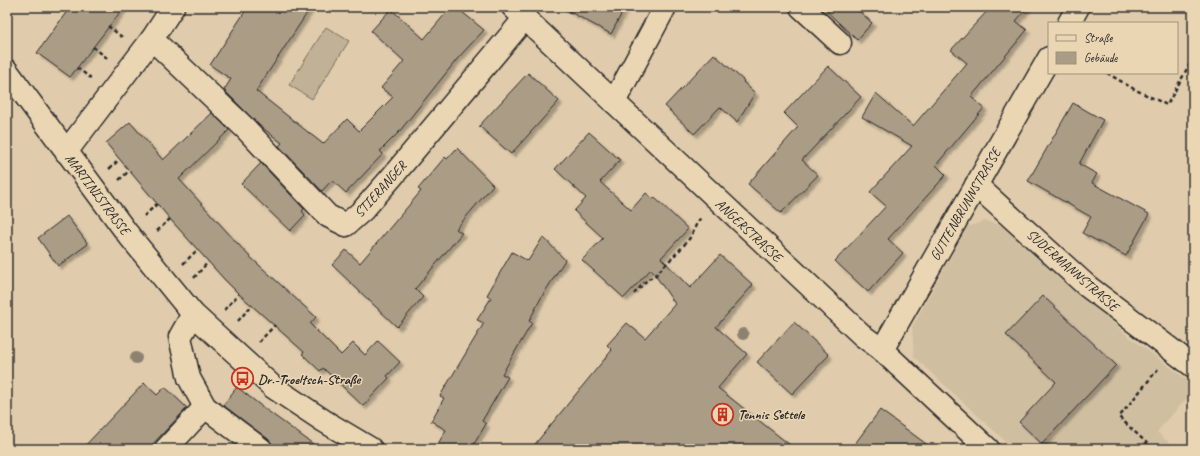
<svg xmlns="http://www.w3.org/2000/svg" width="1200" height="456" viewBox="0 0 1200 456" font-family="Caveat,sans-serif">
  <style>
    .built { fill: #d0bea1 }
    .green { fill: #c1b196; stroke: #766e60 }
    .building { fill: #ab9c86; stroke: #2b2b2b; filter: url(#shadow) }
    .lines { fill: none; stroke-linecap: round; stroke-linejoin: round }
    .minor-casing { stroke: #2b2b2b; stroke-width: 25 }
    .path { stroke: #2b2b2b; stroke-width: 2.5; stroke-dasharray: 4 3; stroke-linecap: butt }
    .minor { stroke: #ebd6b4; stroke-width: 22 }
    .tree { fill: #8d8271 }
    .labels { text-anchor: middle; stroke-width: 3; stroke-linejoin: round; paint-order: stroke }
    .street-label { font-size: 14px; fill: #2b2b2b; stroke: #ebd6b4 }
    .poi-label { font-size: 14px; font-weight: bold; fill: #2b2b2b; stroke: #ebd6b4; text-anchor: start }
  </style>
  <defs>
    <filter id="shadow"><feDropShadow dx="3.5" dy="3.5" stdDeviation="1" flood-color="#0004"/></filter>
  </defs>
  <rect width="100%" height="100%" fill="#e0ccac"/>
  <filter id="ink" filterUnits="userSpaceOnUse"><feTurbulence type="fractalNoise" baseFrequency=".025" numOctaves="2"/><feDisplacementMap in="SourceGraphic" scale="8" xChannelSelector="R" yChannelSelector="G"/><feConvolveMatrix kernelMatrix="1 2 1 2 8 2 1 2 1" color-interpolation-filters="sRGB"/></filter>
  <g filter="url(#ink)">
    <!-- built -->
    <path class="built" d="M 985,221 L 1004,226 L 1128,336 L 1193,384 L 1193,391 L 1157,432 L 1176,449 L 1014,449 L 914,357 L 912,327 L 967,227 Z"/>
    <!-- green -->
    <path class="green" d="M 326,27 L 349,41 L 312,99 L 289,85 Z"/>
    <!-- building -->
    <g class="building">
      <path d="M 70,7 L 124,7 L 70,77 L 37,53 Z"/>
      <path d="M 248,7 L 311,7 L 256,91 L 323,144 L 347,119 L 359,131 L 393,97 L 381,88 L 404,61 L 371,31 L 391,9 L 424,39 L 451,7 L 456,7 L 484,30 L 458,58 L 399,132 L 380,151 L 383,154 L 346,193 L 332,180 L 322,191 L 279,146 L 282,143 L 259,125 L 224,90 L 231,79 L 210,65 Z"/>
      <path d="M 561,7 L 625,7 L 611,34 Z"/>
      <path d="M 822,7 L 855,7 L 872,23 L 857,40 Z"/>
      <path d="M 991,7 L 1028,7 L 1016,21 L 1027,30 L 971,97 L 984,108 L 936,165 L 946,175 L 888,239 L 903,253 L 868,292 L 835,261 L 886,206 L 870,192 L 912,146 L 862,117 L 876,93 L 913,126 L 967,63 L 951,50 Z"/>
      <path d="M 714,54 L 744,81 L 743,82 L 755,93 L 737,122 L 720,107 L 694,134 L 665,106 Z"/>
      <path d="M 828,66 L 861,97 L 802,160 L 818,175 L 781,213 L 748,184 L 798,127 L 784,113 Z"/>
      <path d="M 528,73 L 559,101 L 511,154 L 479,126 Z"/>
      <path d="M 1073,103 L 1103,120 L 1079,164 L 1097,174 L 1092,183 L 1149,214 L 1126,256 L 1082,233 L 1091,217 L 1028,181 Z"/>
      <path d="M 212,113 L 229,130 L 179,179 L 248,255 L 316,317 L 310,324 L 341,355 L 353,343 L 365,355 L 378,341 L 400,362 L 387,376 L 389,378 L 363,406 L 323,368 L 320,371 L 302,354 L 304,352 L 239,294 L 224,279 L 170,219 L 106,143 L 130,122 L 163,160 Z"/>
      <path d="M 589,132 L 620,160 L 600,182 L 631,210 L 646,193 L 653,199 L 655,198 L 688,229 L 661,258 L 690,288 L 720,255 L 753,285 L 716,327 L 747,354 L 718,388 L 795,449 L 531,449 L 612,350 L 607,345 L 627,323 L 645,338 L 675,304 L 651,269 L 624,298 L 582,260 L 603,238 L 574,211 L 586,198 L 555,169 Z"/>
      <path d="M 457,148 L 493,185 L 456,229 L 462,233 L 415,289 L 423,297 L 397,327 L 332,265 L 346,250 L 360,263 L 421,191 L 418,189 L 445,157 L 447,159 Z"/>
      <path d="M 261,163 L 304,209 L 302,211 L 305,215 L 290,231 L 241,184 Z"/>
      <path d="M 67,216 L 88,244 L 58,266 L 38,238 Z"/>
      <path d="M 543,237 L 565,260 L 541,298 L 529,321 L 532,323 L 502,374 L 508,377 L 482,421 L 486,424 L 471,449 L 435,449 L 446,430 L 431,421 L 444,398 L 440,396 L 484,323 L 477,320 L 491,298 L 487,295 L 512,252 L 528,261 Z"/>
      <path d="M 1043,296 L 1116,365 L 1042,444 L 1019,422 L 1056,382 L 1006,335 Z"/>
      <path d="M 794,322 L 829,355 L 792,394 L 757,362 Z"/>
      <path d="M 144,383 L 157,395 L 165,387 L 187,408 L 148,449 L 82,449 Z"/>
      <path d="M 237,387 L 265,409 L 320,449 L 276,449 L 273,447 L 268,439 L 223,405 Z"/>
      <path d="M 880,410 L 933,449 L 851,449 Z"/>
    </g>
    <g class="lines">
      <defs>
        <g id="minor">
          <path d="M 513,7 L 863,336 L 882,350 L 988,449"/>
          <path d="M 801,7 L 840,43"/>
          <path d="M 1069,23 L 1078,7"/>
          <path d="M 152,39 L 245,128 L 328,216 L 346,225 L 363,210 L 391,178 L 525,18"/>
          <path d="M 7,71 L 127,233 L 193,314 L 273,387 L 324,421 L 371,449"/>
          <path d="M 614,102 L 665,7"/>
          <path d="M 66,152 L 152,39 L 173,7"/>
          <path d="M 976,185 L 1087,286 L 1193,366"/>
          <path d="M 193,314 L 180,337 L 189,378 L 205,407 L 261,449"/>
          <path d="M 882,350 L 1049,58"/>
          <path d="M 166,449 L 205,407"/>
        </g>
      </defs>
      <!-- minor casing -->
      <use href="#minor" class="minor-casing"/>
      <!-- path -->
      <g class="path">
        <path d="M 108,26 L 122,37"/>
        <path d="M 93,47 L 107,58"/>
        <path d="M 77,68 L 91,78"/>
        <path d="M 1107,73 L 1134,89 L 1167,105 L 1193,58"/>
        <path d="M 109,169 L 119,160"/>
        <path d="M 119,180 L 129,171"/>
        <path d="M 144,216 L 157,204"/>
        <path d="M 157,231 L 170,219"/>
        <path d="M 183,264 L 197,250"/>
        <path d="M 194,278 L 208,262"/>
        <path d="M 634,294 L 648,279 L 654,277 C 665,264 678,253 689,239 C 694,233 695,223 701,218"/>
        <path d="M 224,310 L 239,294"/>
        <path d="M 238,321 L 252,305"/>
        <path d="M 259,342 L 275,325"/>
        <path d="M 1153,449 L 1119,417 L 1158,369"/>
      </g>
      <!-- minor -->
      <use href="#minor" class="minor"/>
    </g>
    <!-- trees -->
    <g class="tree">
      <circle cx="743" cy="334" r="6"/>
      <circle cx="136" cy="358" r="6"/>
    </g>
  </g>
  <!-- icons -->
  <defs>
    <symbol id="bus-ring" viewBox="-11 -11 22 22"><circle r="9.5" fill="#ebd6b4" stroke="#c8321e" stroke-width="1.5"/><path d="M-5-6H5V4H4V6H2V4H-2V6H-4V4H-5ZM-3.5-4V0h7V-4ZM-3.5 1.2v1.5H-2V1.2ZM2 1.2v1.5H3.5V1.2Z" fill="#c8321e"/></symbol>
    <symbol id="building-ring" viewBox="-11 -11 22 22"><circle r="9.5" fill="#ebd6b4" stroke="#c8321e" stroke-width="1.5"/><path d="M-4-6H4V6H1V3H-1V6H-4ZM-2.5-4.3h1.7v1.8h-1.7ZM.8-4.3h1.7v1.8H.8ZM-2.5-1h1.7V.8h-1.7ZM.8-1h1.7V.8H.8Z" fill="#c8321e"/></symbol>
  </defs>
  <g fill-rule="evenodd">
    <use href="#bus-ring" x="230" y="366" width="25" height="25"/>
    <use href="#building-ring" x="710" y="402" width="25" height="25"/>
  </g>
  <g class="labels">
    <!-- street labels -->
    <g class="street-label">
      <text transform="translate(380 189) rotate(-48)" y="5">STIERANGER</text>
      <text transform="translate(98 194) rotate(53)" y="5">MARTINISTRASSE</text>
      <text transform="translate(965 204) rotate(-60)" y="5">GUTTENBRUNNSTRASSE</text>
      <text transform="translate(749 230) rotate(43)" y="5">ANGERSTRASSE</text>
      <text transform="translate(1073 270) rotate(41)" y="5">SUDERMANNSTRASSE</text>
    </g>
    <!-- poi labels -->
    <g class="poi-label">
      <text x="258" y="384">Dr.-Troeltsch-Straße</text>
      <text x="738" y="419">Tennis Settele</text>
    </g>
  </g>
  <!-- margin -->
  <rect width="1200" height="456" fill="none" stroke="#ebd6b4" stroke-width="24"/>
  <rect x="12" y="12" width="1176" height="432" fill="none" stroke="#2b2b2b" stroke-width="1.5" filter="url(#ink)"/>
  <!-- legend -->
  <rect x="1048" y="22" width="130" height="52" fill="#ebd6b4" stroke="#9e927d"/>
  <rect x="1056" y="35" width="20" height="6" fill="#ebd6b4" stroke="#9e927d"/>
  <text x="1084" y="42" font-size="12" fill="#2b2b2b">Straße</text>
  <rect x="1056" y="52" width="20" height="12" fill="#ab9c86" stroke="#9e927d"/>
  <text x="1084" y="62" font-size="12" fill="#2b2b2b">Gebäude</text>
</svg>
